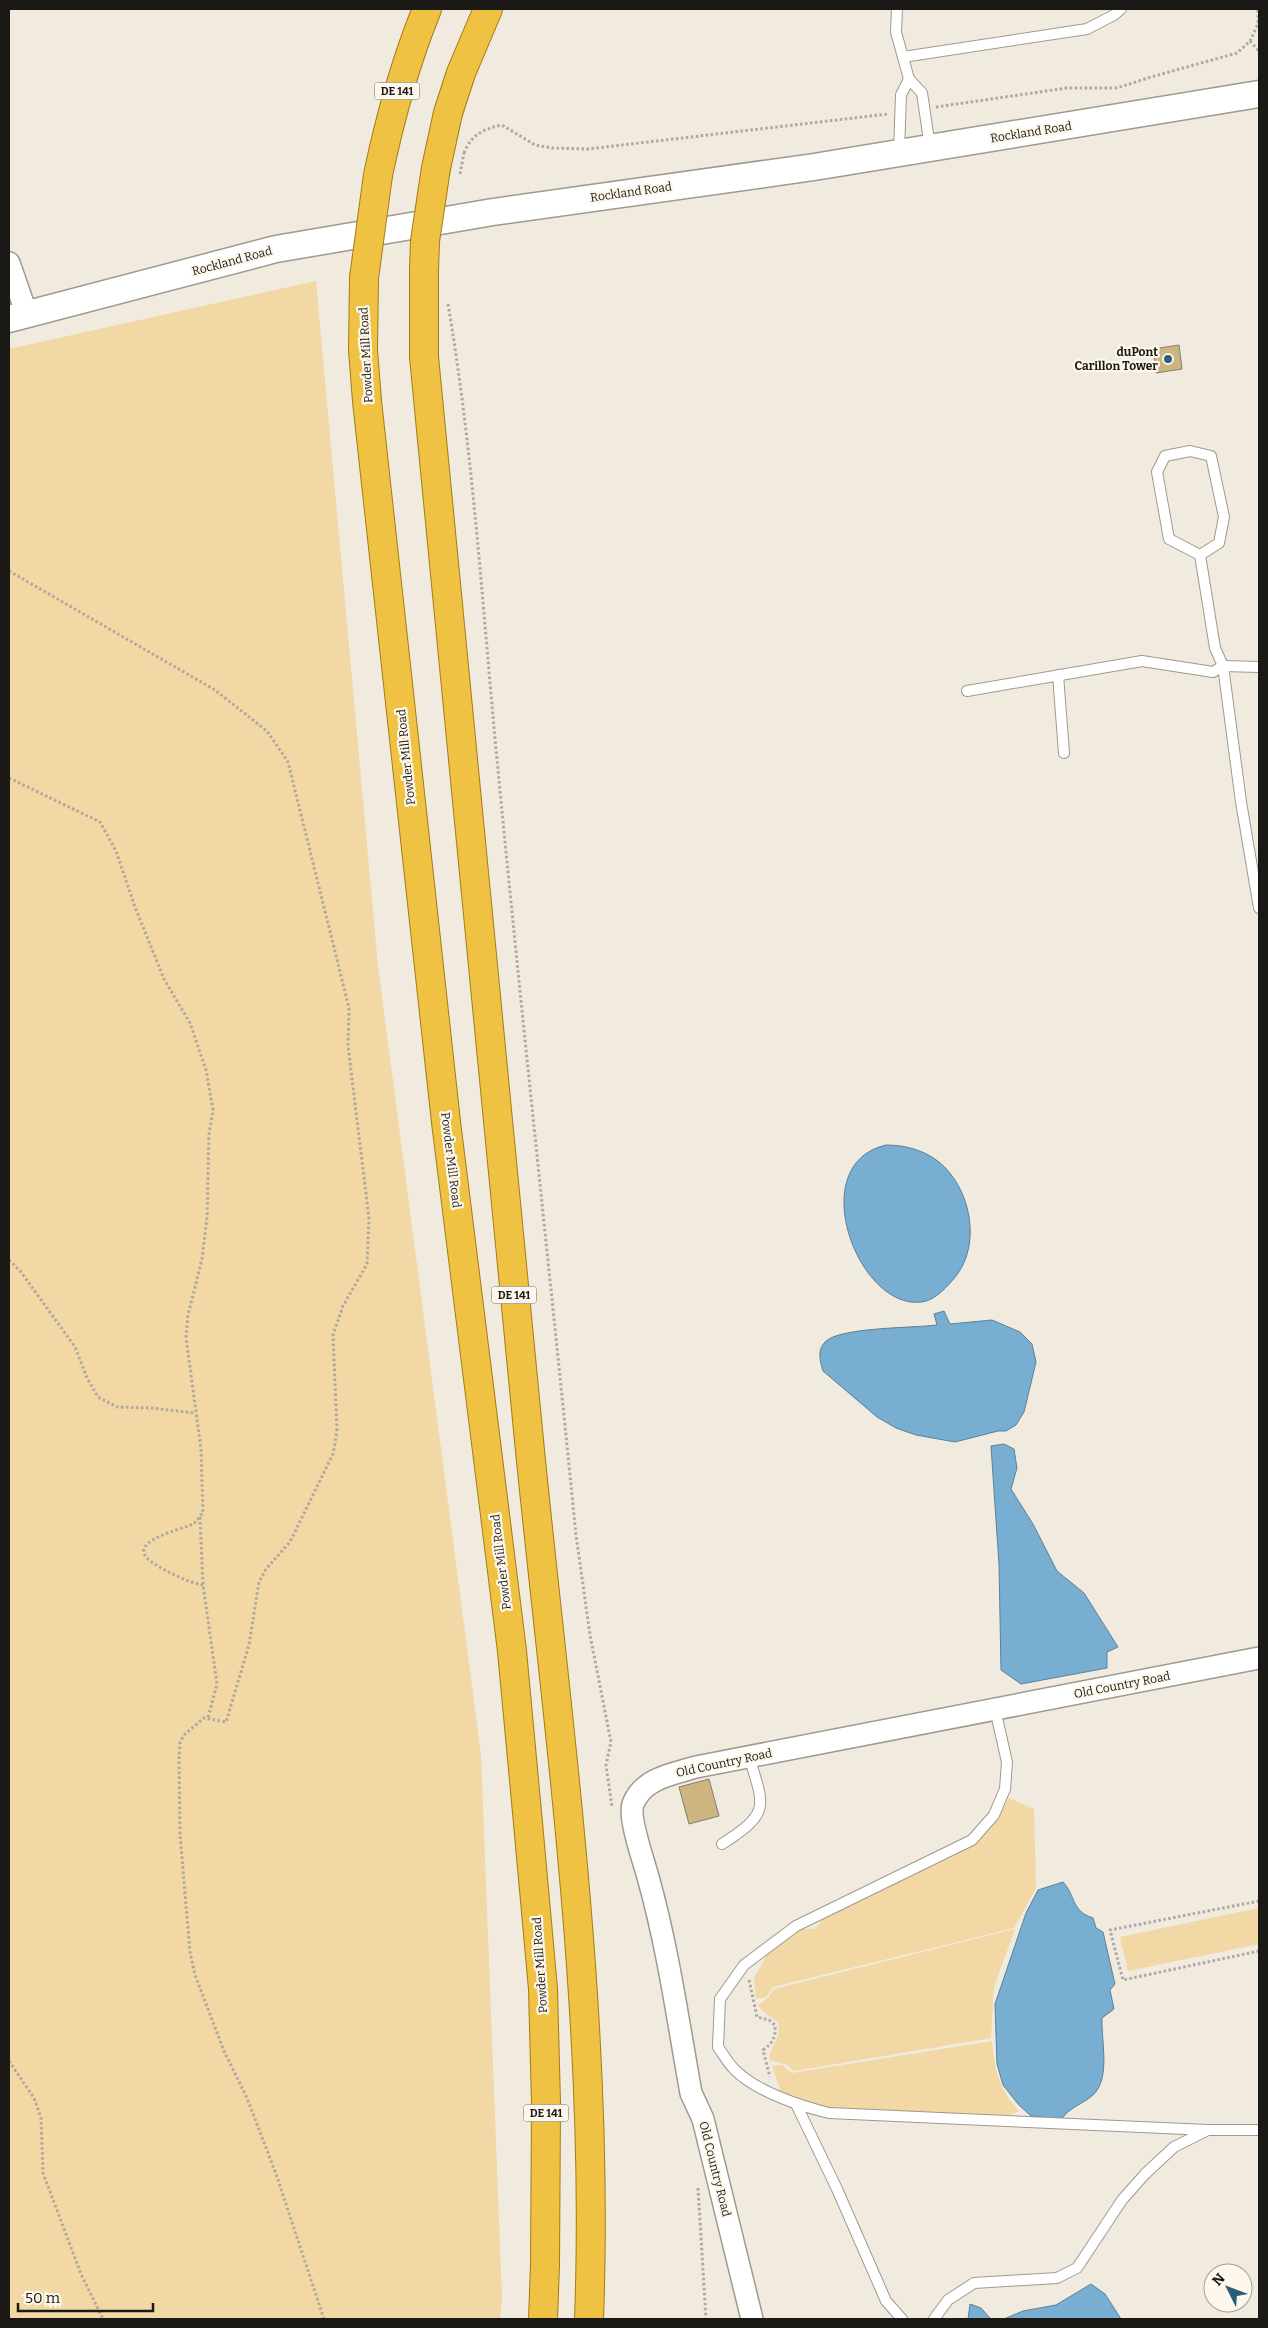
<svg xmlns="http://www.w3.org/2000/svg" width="1268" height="2328" viewBox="0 0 1268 2328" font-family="Bitter,serif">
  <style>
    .green { fill: #f1d8a4 }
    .water { fill: #77aed1; stroke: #5b8199 }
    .building { fill: #ceb47e; stroke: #837e74 }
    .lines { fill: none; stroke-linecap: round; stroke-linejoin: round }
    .service-casing { stroke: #9f9a8f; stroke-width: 12 }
    .minor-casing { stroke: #9f9a8f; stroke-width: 24 }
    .tertiary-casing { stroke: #9f9a8f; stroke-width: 29 }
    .trunk-casing { stroke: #a37c16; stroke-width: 30 }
    .path { stroke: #aea9a0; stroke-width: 3; stroke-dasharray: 2.5 2.5; stroke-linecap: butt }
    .service { stroke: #fff; stroke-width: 10 }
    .minor { stroke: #fff; stroke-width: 21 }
    .tertiary { stroke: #fff; stroke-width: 26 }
    .trunk { stroke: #f0c244; stroke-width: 28 }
    .trunk-bridge-casing { stroke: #a37c16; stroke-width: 30; stroke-linecap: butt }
    .path-bridge { stroke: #aea9a0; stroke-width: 3; stroke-dasharray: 2.5 2.5; stroke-linecap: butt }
    .trunk-bridge { stroke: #f0c244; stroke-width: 28 }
    .poi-dot { fill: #2b5d7a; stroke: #fdf7ec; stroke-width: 2 }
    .labels { text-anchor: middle; stroke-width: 4.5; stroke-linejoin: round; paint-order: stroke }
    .shield { fill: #fdf7ec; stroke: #5f5c56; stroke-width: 1 }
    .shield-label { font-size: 11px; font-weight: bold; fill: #1b1915 }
    .street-label { font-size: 12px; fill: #1b1915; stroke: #fdf7ec }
    .poi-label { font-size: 12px; font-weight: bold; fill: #1b1915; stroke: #fdf7ec; text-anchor: end }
  </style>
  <rect width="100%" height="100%" fill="#f0eadf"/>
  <!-- green -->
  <g class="green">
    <path d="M 316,281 L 378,966 L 481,1755 L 502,2298 L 500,2319 L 9,2319 L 9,349 Z"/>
    <path d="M 1009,1798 L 1034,1809 L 1036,1888 L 1014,1928 L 773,1987 L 766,1997 L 756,1999 L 754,1978 L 768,1953 L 799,1929 L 814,1929 L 823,1919 L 973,1845 L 1000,1814 Z"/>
    <path d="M 1259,1908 L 1259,1944 L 1128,1971 L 1120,1937 Z"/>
    <path d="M 1015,1929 L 994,1987 L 991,2038 L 793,2071 L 788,2065 L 769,2060 C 771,2044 781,2041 778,2022 L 762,2011 L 758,2005 L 769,1997 L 774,1989 Z"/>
    <path d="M 992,2041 C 994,2068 999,2090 1019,2111 L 998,2119 L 829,2110 L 799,2101 L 781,2092 L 772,2066 L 782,2065 L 792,2073 Z"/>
  </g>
  <!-- water -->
  <g class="water">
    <path d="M 886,1145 C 905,1145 924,1150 939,1162 C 970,1187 982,1243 956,1276 C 948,1286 935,1301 921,1302 C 858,1310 803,1164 886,1145 Z"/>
    <path d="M 944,1311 L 950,1324 L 992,1320 L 1020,1332 L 1032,1344 L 1036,1362 L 1024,1412 L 1016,1425 L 1006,1431 L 998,1431 L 955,1442 L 916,1435 L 896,1428 L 877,1417 L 823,1371 C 820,1361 817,1350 825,1342 C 839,1327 914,1328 937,1325 L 934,1314 Z"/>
    <path d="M 1004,1444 L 1014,1449 L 1017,1468 L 1011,1489 L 1033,1524 L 1057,1571 L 1084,1593 L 1118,1647 L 1107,1652 L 1107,1668 L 1021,1684 L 1001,1670 L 999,1564 L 991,1446 Z"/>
    <path d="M 1063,1882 C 1076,1896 1071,1911 1093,1918 L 1096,1928 L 1103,1932 L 1115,1984 L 1110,1990 L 1114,2009 L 1102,2018 C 1101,2041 1111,2078 1093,2095 C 1083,2104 1068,2108 1062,2119 L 1031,2116 L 1018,2104 L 1003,2085 L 997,2064 L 995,2004 L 1026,1913 L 1038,1890 Z"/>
    <path d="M 1091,2284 L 1105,2294 L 1121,2319 L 1004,2319 L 1023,2311 L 1056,2305 Z"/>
    <path d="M 970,2304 L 981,2308 L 991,2319 L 968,2319 Z"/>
  </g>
  <!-- building -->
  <g class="building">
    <path d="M 1179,345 L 1182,369 L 1156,373 L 1153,349 Z"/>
    <path d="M 709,1779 L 719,1816 L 689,1824 L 679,1787 Z"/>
  </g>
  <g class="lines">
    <defs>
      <g id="service">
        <path d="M 897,9 L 896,32 L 909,79"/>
        <path d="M 903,57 L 1087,29 L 1114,15 L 1121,9"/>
        <path d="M 899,152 L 901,95 L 909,79 L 922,93 L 930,147"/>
        <path d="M 1200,555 L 1169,539 L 1157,472 L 1165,456 L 1190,451 L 1211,456 L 1224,517 L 1219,543 L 1200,555 L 1215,648 L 1223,666 L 1241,802 L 1259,908"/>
        <path d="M 1058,675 L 1064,753"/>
        <path d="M 967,691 L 1142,661 L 1213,672 L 1223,666 L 1259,667"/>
        <path d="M 995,1709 L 1007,1762 L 1005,1789 L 994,1815 L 972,1840 L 796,1926 L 744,1965 L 720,1999 L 718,2047 C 723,2054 728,2063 734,2069 C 755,2091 800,2106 829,2113 L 1208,2130"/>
        <path d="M 722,1844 C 770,1813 765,1808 749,1757"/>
        <path d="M 796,2104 L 837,2189 L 886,2301 L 902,2319"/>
        <path d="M 934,2319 L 948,2300 L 974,2283 L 1057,2278 L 1077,2268 L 1122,2200 L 1145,2174 L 1174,2147 L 1208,2130 L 1259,2130"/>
      </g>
      <g id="minor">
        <path d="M 9,263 L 27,315"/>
        <path d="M 752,2319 L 703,2119 L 691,2093 C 678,2021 668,1948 648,1877 C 644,1862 628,1817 633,1804 C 643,1778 673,1774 696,1767 L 1259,1658"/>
      </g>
      <path id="tertiary" d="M 9,319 L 276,249 L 493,212 L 814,167 L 1259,94"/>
      <g id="trunk">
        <path d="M 436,168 L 448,113 L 461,73 L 488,9"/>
        <path d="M 378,175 C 390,118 405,63 427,9"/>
        <path d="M 424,271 L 424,357 C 459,725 494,1093 531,1461 C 560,1746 600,2032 589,2319"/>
        <path d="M 364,278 L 363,350 L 367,401 L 446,1122 L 512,1651 L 528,1823 L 543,1989 L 546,2103 L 545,2265 L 543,2319"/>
      </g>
    </defs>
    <!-- service casing -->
    <use href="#service" class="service-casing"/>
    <!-- minor casing -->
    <use href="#minor" class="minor-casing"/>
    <!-- tertiary casing -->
    <use href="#tertiary" class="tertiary-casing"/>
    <!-- trunk casing -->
    <use href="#trunk" class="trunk-casing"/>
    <!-- path -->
    <g class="path">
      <path d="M 1250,41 L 1259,51"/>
      <path d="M 936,107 L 1067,88 L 1117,88 L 1151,77 L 1237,53 L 1250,41 L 1258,24 L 1258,9"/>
      <path d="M 464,153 C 471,135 483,129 502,125 L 535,145 L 552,148 L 588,149 L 888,114"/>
      <path d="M 448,304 C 473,452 482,601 496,749 C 521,1011 550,1273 576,1535 L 590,1635 L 611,1742 L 606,1765 L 612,1807"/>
      <path d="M 9,571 L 215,690 L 267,731 L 288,762 L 349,1008 L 348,1046 L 369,1218 L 367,1264 L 343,1306 L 333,1335 L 337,1431 L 333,1454 L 290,1542 L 266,1569 L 259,1582 L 249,1645 L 226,1722 L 204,1718 L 185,1734 L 180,1742 L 179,1758 L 180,1834 L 190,1952 L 195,1975 L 224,2051 L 247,2098 L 276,2174 L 324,2319"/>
      <path d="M 9,778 L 100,822 L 116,851 L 135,907 L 164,979 L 190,1023 L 206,1070 L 213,1110 L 209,1134 L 207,1217 L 202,1259 L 188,1315 L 186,1338 L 201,1449 L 203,1513 C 200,1516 197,1521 193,1524 C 181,1530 121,1542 153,1563 C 167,1572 187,1582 203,1585"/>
      <path d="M 9,1260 L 21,1272 L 75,1347 L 87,1378 L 98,1397 L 117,1407 L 151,1408 L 195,1413"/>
      <path d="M 200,1517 L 203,1585 L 217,1684 L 208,1718"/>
      <path d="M 1259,1901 L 1110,1930 L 1123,1980 L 1259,1951"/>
      <path d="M 749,1980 L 757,2017 L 769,2020 L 775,2025 C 776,2037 773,2043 763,2050 L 770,2077"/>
      <path d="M 9,2061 L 34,2098 L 41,2118 L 43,2173 L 81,2274 L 103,2319"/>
      <path d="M 698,2188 L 706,2319"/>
    </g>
    <!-- service -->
    <use href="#service" class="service"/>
    <!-- minor -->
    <use href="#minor" class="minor"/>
    <!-- tertiary -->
    <use href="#tertiary" class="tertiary"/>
    <!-- trunk -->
    <use href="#trunk" class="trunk"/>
    <defs>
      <g id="trunk-bridge">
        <path d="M 424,271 L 425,241 L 436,168"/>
        <path d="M 364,278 L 378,175"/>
      </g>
    </defs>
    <!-- trunk-bridge casing -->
    <use href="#trunk-bridge" class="trunk-bridge-casing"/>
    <!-- path-bridge -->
    <path class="path-bridge" d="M 460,174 L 464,153"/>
    <!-- trunk-bridge -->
    <use href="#trunk-bridge" class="trunk-bridge"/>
  </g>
  <!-- markers -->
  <circle class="poi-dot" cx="1168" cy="359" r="5"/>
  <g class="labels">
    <!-- shield labels -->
    <g class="shield">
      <rect x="374.5" y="82.5" width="45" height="17" rx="4"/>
      <rect x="491.5" y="1286.5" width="45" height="17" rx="4"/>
      <rect x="523.5" y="2104.5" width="45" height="17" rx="4"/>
    </g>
    <g class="shield-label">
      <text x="397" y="95">DE 141</text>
      <text x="514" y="1299">DE 141</text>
      <text x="546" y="2117">DE 141</text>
    </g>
    <!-- street labels -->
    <g class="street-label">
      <text transform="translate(1031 132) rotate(-9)" y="4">Rockland Road</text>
      <text transform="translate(631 192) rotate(-8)" y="4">Rockland Road</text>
      <text transform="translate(232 261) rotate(-15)" y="4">Rockland Road</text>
      <text transform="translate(366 355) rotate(-93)" y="4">Powder Mill Road</text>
      <text transform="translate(406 757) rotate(-96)" y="4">Powder Mill Road</text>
      <text transform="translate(451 1160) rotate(83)" y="4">Powder Mill Road</text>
      <text transform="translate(501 1562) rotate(-97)" y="4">Powder Mill Road</text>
      <text transform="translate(1122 1685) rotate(-11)" y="4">Old Country Road</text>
      <text transform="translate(724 1763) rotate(-12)" y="4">Old Country Road</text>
      <text transform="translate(540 1965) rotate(-94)" y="4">Powder Mill Road</text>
      <text transform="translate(715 2169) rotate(76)" y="4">Old Country Road</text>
    </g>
    <!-- poi labels -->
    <g class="poi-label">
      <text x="1158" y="356">duPont<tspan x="1158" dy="14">Carillon Tower</tspan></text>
    </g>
  </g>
  <!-- border -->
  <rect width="1268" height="2328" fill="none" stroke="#1b1915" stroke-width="20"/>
  <!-- north arrow -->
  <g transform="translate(1228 2288) rotate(312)"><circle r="24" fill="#fdf7ec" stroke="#a39e96"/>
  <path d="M0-4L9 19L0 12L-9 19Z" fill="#2b5d7a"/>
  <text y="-8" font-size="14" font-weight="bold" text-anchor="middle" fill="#1b1915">N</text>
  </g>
  <!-- scale -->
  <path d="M18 2303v8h135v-8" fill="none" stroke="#1b1915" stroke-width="2.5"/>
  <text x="25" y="2303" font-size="15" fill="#1b1915" stroke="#fdf7ec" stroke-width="4" paint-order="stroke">50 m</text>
</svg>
